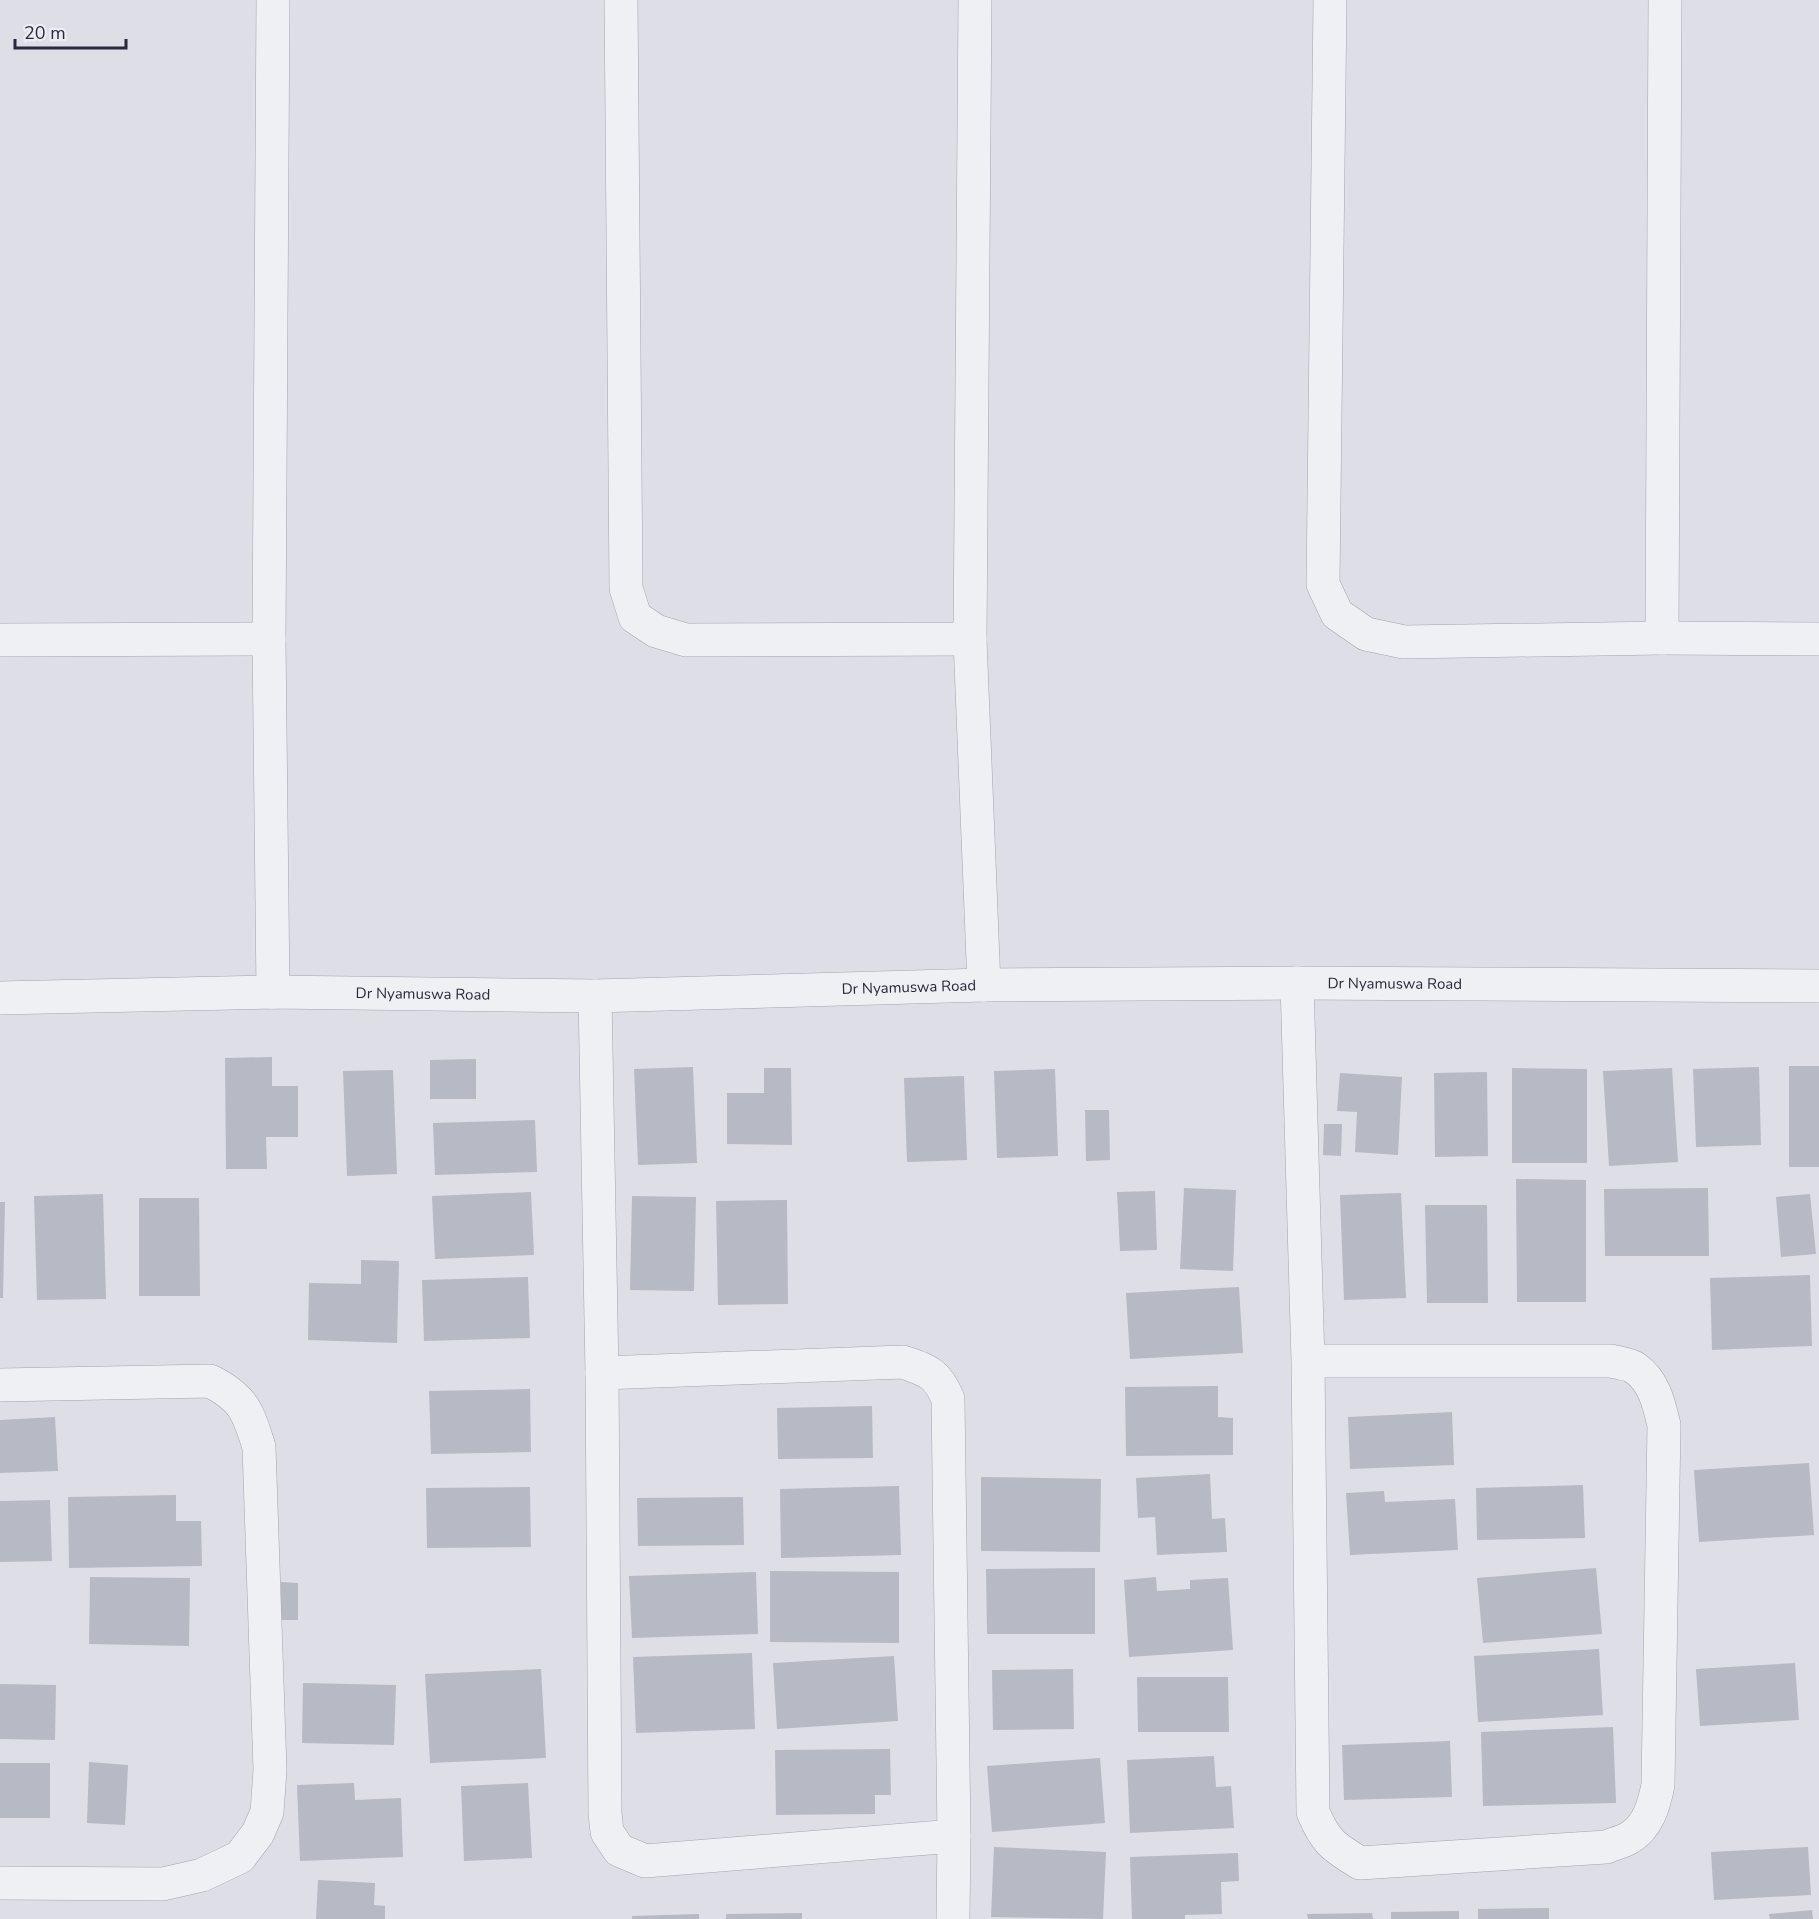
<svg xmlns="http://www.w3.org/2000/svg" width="1819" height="1919" viewBox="0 0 1819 1919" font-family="'Nunito Sans',sans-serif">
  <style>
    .building { fill: #b7b9c5 }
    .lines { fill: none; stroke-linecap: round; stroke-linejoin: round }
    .minor-casing { stroke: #a3a4af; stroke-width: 34 }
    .minor { stroke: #eff0f4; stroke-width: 33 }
    .labels { text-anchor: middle; stroke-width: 5; stroke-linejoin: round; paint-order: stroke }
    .street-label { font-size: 15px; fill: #272a3b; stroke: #ecedf4 }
  </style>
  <rect width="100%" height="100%" fill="#dddee6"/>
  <!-- building -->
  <g class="building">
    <path d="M 272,1057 L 272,1086 L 298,1086 L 298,1137 L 266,1137 L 267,1169 L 226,1169 L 225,1058 Z"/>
    <path d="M 476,1059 L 476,1099 L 430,1099 L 430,1060 Z"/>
    <rect x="1789" y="1066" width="30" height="101"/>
    <path d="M 693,1067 L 697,1163 L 638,1165 L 634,1069 Z"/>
    <path d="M 1759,1067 L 1761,1145 L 1696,1147 L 1693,1069 Z"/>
    <path d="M 764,1068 L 791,1068 L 792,1145 L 727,1144 L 727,1093 L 764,1093 Z"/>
    <path d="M 1512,1068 L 1587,1069 L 1587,1163 L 1512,1163 Z"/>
    <path d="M 1672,1068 L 1678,1162 L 1609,1166 L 1603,1071 Z"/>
    <path d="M 1055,1069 L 1058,1156 L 997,1158 L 994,1071 Z"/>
    <path d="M 393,1070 L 397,1174 L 347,1176 L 343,1071 Z"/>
    <path d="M 1487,1072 L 1488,1156 L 1435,1157 L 1434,1073 Z"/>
    <path d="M 1340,1073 L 1402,1077 L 1398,1155 L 1355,1152 L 1357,1112 L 1337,1111 Z"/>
    <path d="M 964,1076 L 967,1160 L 907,1162 L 904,1078 Z"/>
    <path d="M 1085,1110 L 1109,1110 L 1110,1160 L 1086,1161 Z"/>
    <path d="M 535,1120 L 537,1172 L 435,1175 L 433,1123 Z"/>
    <path d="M 1324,1124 L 1342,1124 L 1341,1156 L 1323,1155 Z"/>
    <path d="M 1516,1179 L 1586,1180 L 1586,1302 L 1517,1302 Z"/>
    <path d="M 1184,1188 L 1236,1190 L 1233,1271 L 1180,1269 Z"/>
    <path d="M 1708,1188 L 1709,1256 L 1605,1256 L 1604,1189 Z"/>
    <path d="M 1155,1191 L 1157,1250 L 1120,1251 L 1117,1192 Z"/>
    <path d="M 531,1192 L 534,1255 L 435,1259 L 432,1196 Z"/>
    <path d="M 1401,1193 L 1406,1298 L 1344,1300 L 1340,1195 Z"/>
    <path d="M 103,1194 L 106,1299 L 37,1300 L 34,1196 Z"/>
    <path d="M 1810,1194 L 1816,1254 L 1781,1257 L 1776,1197 Z"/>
    <path d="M 632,1196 L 696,1197 L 694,1291 L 630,1290 Z"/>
    <path d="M 139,1198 L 199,1198 L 200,1296 L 139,1296 Z"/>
    <path d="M 787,1200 L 788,1304 L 718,1305 L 716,1201 Z"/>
    <path d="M 0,1202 L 5,1202 L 3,1298 L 0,1298 Z"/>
    <path d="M 1425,1205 L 1487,1205 L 1488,1303 L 1427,1303 Z"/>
    <path d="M 361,1260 L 399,1261 L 397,1343 L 308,1340 L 309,1283 L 361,1284 Z"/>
    <path d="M 1810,1275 L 1812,1346 L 1712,1350 L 1710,1278 Z"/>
    <path d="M 528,1277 L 530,1338 L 424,1341 L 422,1280 Z"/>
    <path d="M 1239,1287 L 1243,1353 L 1130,1359 L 1126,1293 Z"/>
    <path d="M 1218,1386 L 1218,1417 L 1233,1418 L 1233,1455 L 1126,1456 L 1125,1387 Z"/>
    <path d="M 530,1389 L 531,1452 L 431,1454 L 429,1391 Z"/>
    <path d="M 872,1406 L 873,1458 L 778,1459 L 777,1408 Z"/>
    <path d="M 1452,1412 L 1454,1465 L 1350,1469 L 1348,1417 Z"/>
    <path d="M 55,1417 L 58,1471 L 0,1473 L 0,1420 Z"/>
    <path d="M 1809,1463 L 1814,1535 L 1699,1542 L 1694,1470 Z"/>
    <path d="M 1210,1474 L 1212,1519 L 1225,1518 L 1227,1552 L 1157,1555 L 1155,1517 L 1138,1518 L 1136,1478 Z"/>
    <path d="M 981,1477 L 1101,1479 L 1100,1552 L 981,1551 Z"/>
    <path d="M 1583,1485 L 1585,1538 L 1477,1540 L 1476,1488 Z"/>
    <path d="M 899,1486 L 901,1555 L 781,1558 L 780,1489 Z"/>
    <path d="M 530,1487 L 531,1547 L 427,1548 L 426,1488 Z"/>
    <path d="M 1384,1491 L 1385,1502 L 1455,1499 L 1458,1550 L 1350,1555 L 1346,1493 Z"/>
    <path d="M 176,1495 L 176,1521 L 201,1521 L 202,1566 L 69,1568 L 68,1497 Z"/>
    <path d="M 743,1497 L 744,1545 L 638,1546 L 637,1498 Z"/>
    <path d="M 50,1500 L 52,1561 L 0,1562 L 0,1501 Z"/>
    <path d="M 1095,1568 L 1095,1634 L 987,1634 L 986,1569 Z"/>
    <path d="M 1596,1568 L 1602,1634 L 1483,1643 L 1477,1578 Z"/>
    <path d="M 770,1571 L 899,1572 L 899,1643 L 770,1642 Z"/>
    <path d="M 756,1572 L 758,1634 L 632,1638 L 629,1576 Z"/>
    <path d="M 90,1577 L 190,1578 L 189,1646 L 89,1644 Z"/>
    <path d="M 1156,1577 L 1157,1591 L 1190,1589 L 1190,1580 L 1228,1578 L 1233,1650 L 1129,1657 L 1124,1580 Z"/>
    <path d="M 281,1582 L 298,1583 L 298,1620 L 280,1620 Z"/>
    <path d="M 1599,1649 L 1603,1715 L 1478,1722 L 1474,1656 Z"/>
    <path d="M 752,1653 L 755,1729 L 636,1733 L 633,1657 Z"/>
    <path d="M 894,1656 L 898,1721 L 777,1729 L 773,1663 Z"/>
    <path d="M 1795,1663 L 1799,1720 L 1700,1726 L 1696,1669 Z"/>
    <path d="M 541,1669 L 546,1758 L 430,1763 L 425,1674 Z"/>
    <path d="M 1073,1669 L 1074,1729 L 993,1730 L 992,1670 Z"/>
    <path d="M 1137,1677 L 1228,1677 L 1229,1732 L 1138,1732 Z"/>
    <path d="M 303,1683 L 396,1685 L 394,1745 L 302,1743 Z"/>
    <path d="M 0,1684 L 56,1685 L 55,1740 L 0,1739 Z"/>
    <path d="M 1613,1727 L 1616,1803 L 1483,1806 L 1481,1732 Z"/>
    <path d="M 1450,1741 L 1452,1797 L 1344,1800 L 1342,1745 Z"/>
    <path d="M 890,1749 L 891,1795 L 875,1795 L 875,1814 L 776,1815 L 775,1750 Z"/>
    <path d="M 1214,1756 L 1216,1787 L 1231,1786 L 1234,1828 L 1130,1833 L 1127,1760 Z"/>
    <path d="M 1100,1758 L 1105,1823 L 992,1832 L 987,1766 Z"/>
    <path d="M 89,1762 L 128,1765 L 125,1825 L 87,1823 Z"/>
    <rect x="0" y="1763" width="50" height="55"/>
    <path d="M 354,1783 L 355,1800 L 401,1798 L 403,1857 L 300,1861 L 297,1785 Z"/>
    <path d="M 528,1783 L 532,1858 L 464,1861 L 461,1786 Z"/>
    <path d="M 994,1847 L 1106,1852 L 1103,1919 L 991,1917 Z"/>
    <path d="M 1808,1847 L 1811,1895 L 1714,1900 L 1711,1852 Z"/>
    <path d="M 1238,1853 L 1239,1881 L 1221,1882 L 1222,1914 L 1185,1915 L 1185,1919 L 1132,1919 L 1130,1857 Z"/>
    <path d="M 318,1880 L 375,1883 L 374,1905 L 385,1906 L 385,1919 L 316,1919 Z"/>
    <path d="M 1549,1908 L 1549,1919 L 1478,1919 L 1478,1909 Z"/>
    <path d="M 1812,1910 L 1813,1919 L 1770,1919 L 1769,1914 Z"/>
    <path d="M 1459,1911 L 1459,1919 L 1391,1919 L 1391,1912 Z"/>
    <path d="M 802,1913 L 802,1919 L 726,1919 L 726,1914 Z"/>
    <path d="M 1372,1913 L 1373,1919 L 1308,1919 L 1307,1914 Z"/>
    <path d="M 699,1914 L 699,1919 L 632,1919 L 632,1916 Z"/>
  </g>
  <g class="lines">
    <defs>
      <g id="minor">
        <path d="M 273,0 L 269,639 L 273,992"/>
        <path d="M 621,0 L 626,588 L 635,617 L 656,631 L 686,640 L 970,639"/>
        <path d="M 975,0 L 970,639 L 984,985"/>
        <path d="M 1330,0 L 1323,584 L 1337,614 L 1366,634 L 1404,642 L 1662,638 L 1819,639"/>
        <path d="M 1662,638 L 1665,0"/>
        <path d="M 0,640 L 269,639"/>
        <path d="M 1297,983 L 1308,1361 L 1313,1812 C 1325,1841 1333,1847 1360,1863 L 1606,1847 C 1613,1844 1622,1842 1629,1838 C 1648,1827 1654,1805 1658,1785 L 1664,1425 C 1659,1404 1654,1381 1635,1368 C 1629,1364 1618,1363 1611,1361 L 1308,1361"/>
        <path d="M 595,996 L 602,1373"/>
        <path id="s1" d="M 0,998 L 273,992 L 595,996 L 984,985 L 1297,983 L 1819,986"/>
        <path d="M 903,1362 C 929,1371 937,1373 948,1399 L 954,1836 L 645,1861 L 619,1850 L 607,1832 L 605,1813 L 602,1373 Z"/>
        <path d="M 0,1385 L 210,1381 C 244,1398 248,1412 259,1447 L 270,1770 L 267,1812 L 258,1833 L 240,1857 L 202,1875 L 163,1884 L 0,1883"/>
        <path d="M 953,1919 L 954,1836"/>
      </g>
    </defs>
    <!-- minor casing -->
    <use href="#minor" class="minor-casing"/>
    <!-- minor -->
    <use href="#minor" class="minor"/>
  </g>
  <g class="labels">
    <!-- street labels -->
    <g class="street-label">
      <text dy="5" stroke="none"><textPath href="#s1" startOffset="1395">Dr Nyamuswa Road</textPath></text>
      <text dy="5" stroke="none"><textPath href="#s1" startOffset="909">Dr Nyamuswa Road</textPath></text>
      <text dy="5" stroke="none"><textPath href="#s1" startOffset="423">Dr Nyamuswa Road</textPath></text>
    </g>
  </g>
  <!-- scale -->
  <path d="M15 39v9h111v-9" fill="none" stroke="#272a3b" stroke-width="3"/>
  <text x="24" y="39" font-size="18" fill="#272a3b" stroke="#ecedf4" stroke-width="4.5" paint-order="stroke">20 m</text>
</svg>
